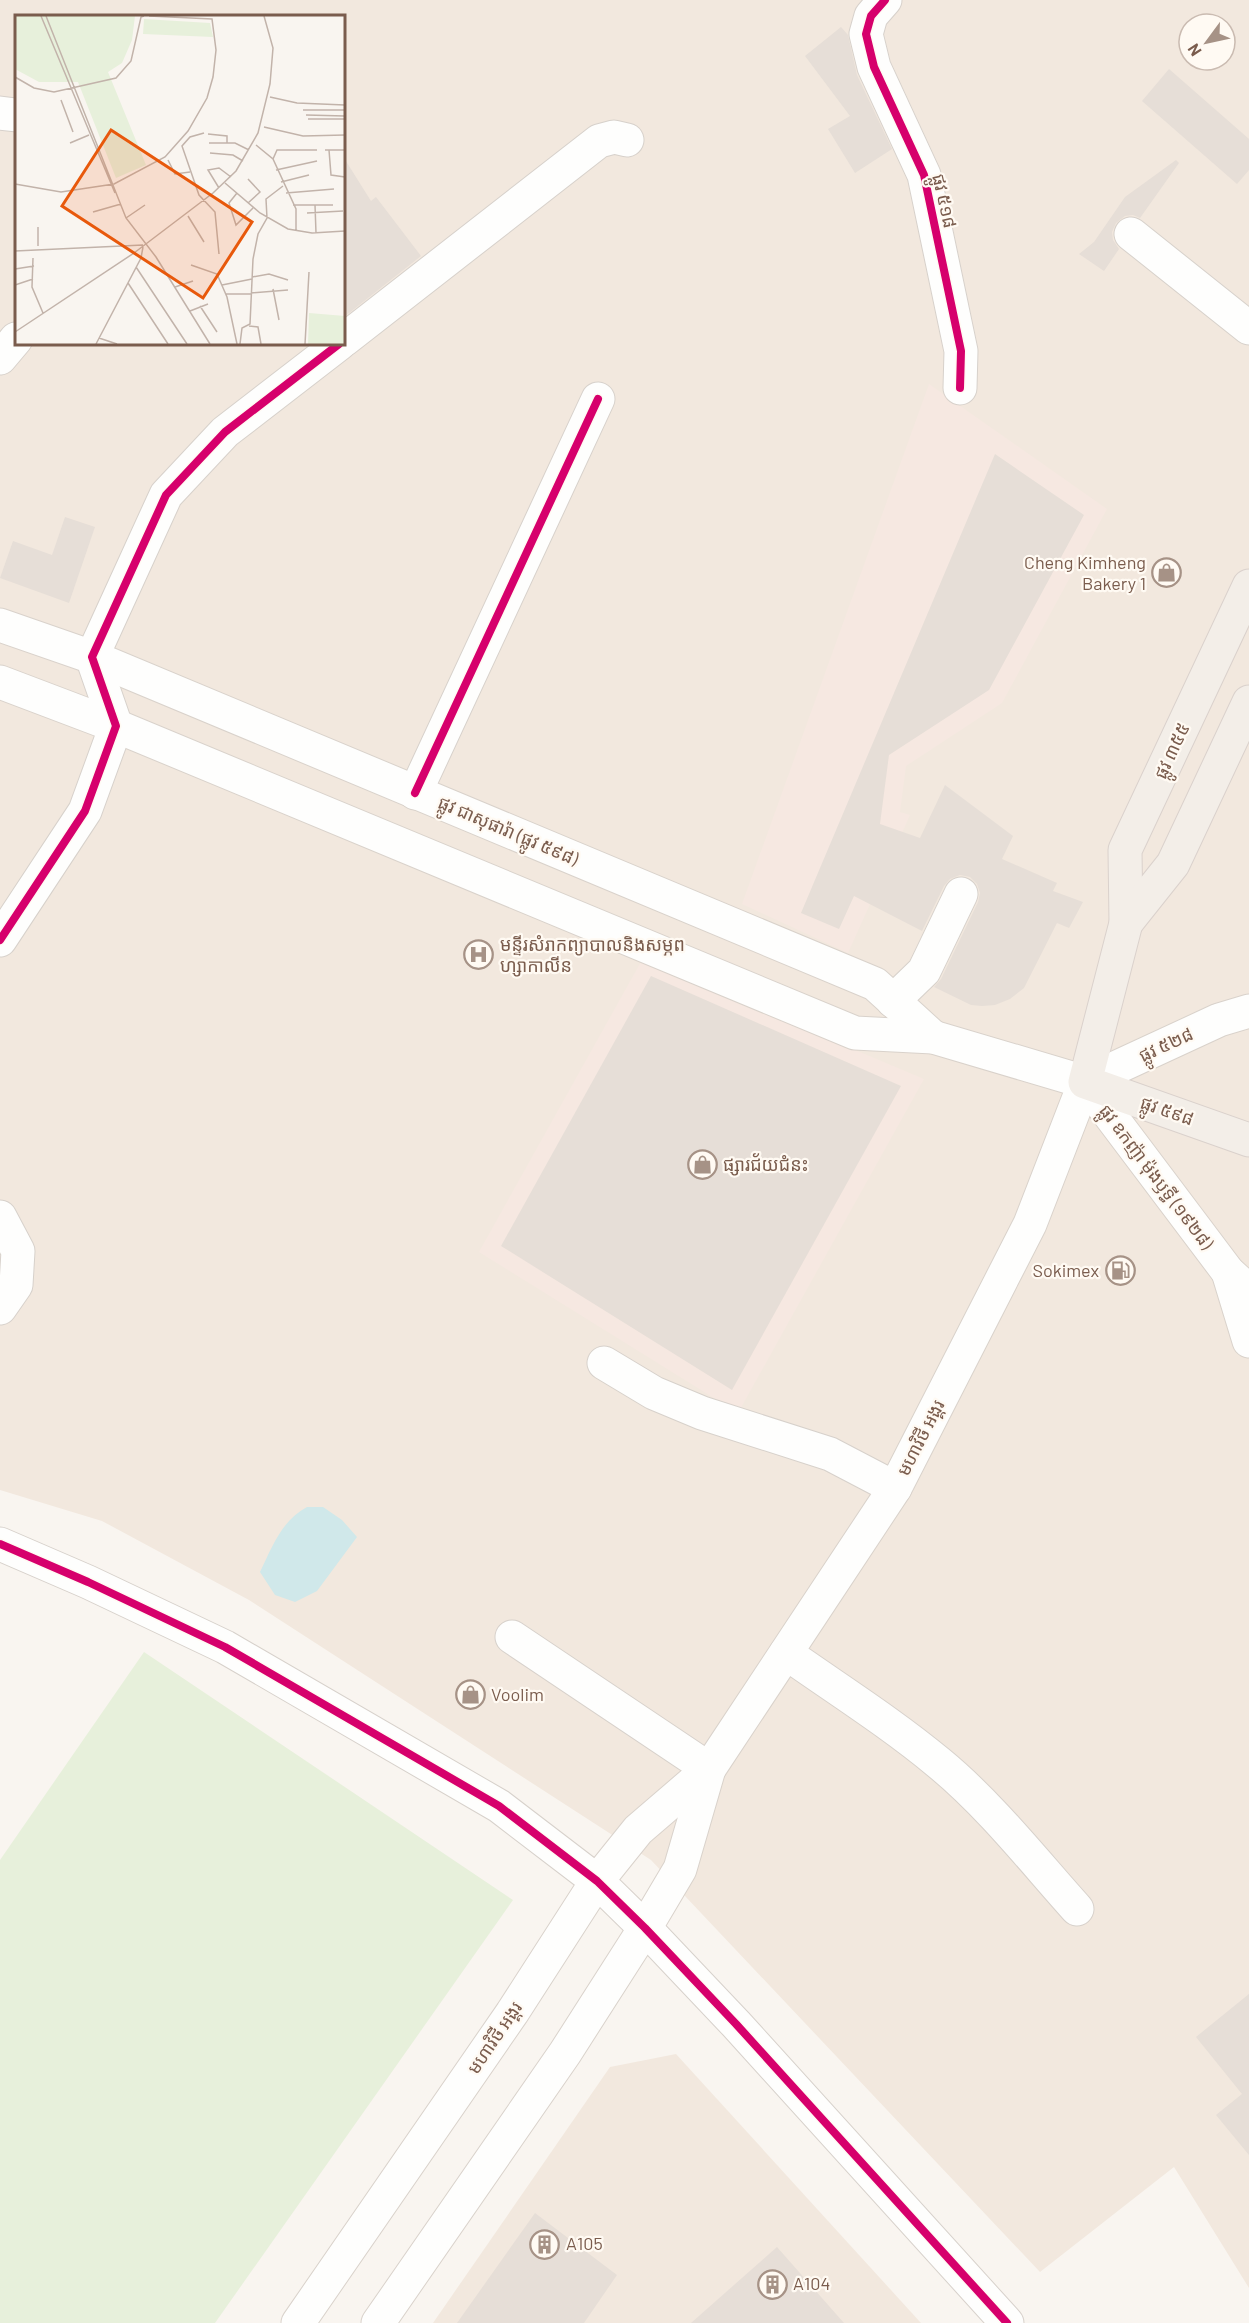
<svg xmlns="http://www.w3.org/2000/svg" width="1249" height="2323" viewBox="0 0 1249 2323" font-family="Barlow,'Noto Sans Khmer',sans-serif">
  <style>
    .residential { fill: #f2e8de; fill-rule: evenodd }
    .commercial { fill: #f6e8e1 }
    .green { fill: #e7f0db }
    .water { fill: #d0e8ea }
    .building { fill: #e6ded7 }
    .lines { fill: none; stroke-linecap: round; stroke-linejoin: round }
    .street-casing { stroke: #d7d1cb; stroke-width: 35 }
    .secondary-casing { stroke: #d9d2cb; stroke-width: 35 }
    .primary-casing { stroke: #dad1cc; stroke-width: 35 }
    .street { stroke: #fefefd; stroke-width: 33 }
    .secondary { stroke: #fefefd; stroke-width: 33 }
    .primary { stroke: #f3eee8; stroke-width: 33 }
    .cycleway-casing { stroke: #fffaf3; stroke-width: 11 }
    .cycleway { stroke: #d6006c; stroke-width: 8 }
    .labels { text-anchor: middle; stroke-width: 4.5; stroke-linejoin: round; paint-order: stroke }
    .street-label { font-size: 18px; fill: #7a5c4d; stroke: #fffaf3 }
    .poi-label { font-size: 18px; fill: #7a5c4d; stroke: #fffaf3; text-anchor: start }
    .inset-road { fill: none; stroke: #c2b3aa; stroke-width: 1.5 }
    .view { fill: #e8590c; fill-opacity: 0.15; stroke: #e8590c; stroke-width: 3 }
    .inset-edge { fill: none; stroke: #7a5c4d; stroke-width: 3 }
  </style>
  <rect width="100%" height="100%" fill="#f9f5f0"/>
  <!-- residential -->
  <g class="residential">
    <path d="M 0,0 L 1249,0 L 1249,2288 L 1174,2167 L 1040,2272 L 651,1860 L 249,1600 L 102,1521 L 0,1490 ZM 16,16 L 344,16 L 344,344 L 16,344 ZM 1189,24 L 1225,24 L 1225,60 L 1189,60 Z"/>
    <path d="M 676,2054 L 921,2323 L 433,2323 L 610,2067 Z"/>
  </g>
  <!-- commercial -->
  <g class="commercial">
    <path d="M 929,384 L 1107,509 L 1002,703 L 906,766 L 900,812 L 910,815 L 848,953 L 742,904 Z"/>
    <path d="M 642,960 L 924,1079 L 738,1413 L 479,1252 Z"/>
  </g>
  <!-- green -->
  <path class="green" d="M 144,1652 L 513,1900 L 215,2323 L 0,2323 L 0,1860 Z"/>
  <!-- water -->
  <path class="water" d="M 307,1507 L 323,1507 L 342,1520 L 357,1537 L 317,1591 L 295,1602 L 275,1595 L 260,1572 C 272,1547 282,1520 307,1507 Z"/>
  <!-- building -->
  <g class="building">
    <path d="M 841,27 L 848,35 L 857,75 L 892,149 L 855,173 L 828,129 L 850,116 L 805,56 Z"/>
    <path d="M 1169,69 L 1249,139 L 1249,170 L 1237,184 L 1142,101 Z"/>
    <path d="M 344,158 L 371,201 L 376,197 L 421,256 L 344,317 Z"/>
    <path d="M 1176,160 L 1179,163 L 1140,218 L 1133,215 L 1125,216 L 1116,223 L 1112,232 L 1113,240 L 1119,249 L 1104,271 L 1079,254 L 1094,242 L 1125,197 Z"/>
    <path d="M 995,454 L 1084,515 L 989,690 L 889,755 L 880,824 L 920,838 L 945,785 L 1013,836 L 1002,859 L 1057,883 L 1053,891 L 1083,902 L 1069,928 L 1057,923 L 1024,988 L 1010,999 L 995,1005 L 982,1006 L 971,1005 L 934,987 L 941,979 L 978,902 L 980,893 L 977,884 L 970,877 L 960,875 L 950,879 L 944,886 L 922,931 L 854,896 L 839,929 L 801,913 Z"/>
    <path d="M 65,517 L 95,527 L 69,603 L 0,578 L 13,541 L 52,555 Z"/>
    <path d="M 651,976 L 901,1086 L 732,1390 L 501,1246 Z"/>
    <path d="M 1249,1994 L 1249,2155 L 1216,2115 L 1242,2094 L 1196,2037 Z"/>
    <path d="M 535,2213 L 617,2275 L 584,2323 L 457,2323 Z"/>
    <path d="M 777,2247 L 844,2323 L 691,2323 Z"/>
  </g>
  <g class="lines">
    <defs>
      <g id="street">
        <path d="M 885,0 L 871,16 L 866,34 L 874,67 L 924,175 L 961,351 L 960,388"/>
        <path d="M 0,113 L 16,115"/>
        <path d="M 1131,234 L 1249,328"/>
        <path d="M 344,340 L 599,141 L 614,137 L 627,140"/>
        <path d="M 0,358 L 16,339"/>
        <path d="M 415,793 L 598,399"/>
        <path d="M 0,940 L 85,811 L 116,726 L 92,657 L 166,495 L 225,432 L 339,344"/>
        <path d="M 893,1001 L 924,971 L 961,894"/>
        <path d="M 0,1217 L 18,1251 L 16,1285 L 0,1308"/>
        <path d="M 604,1363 L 654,1393 L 702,1413 L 830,1454 L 895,1488"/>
        <path d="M 0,1544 L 88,1582 L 225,1647 L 499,1806 L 597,1881 L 645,1928 L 736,2024 L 1007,2323"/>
        <path d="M 512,1637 L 709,1769"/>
        <path d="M 786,1653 C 837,1689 891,1723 939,1763 C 990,1805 1033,1860 1077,1909"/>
      </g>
      <g id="secondary">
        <path d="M 0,625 L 92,657 L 875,984 L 933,1037"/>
        <path d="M 0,682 L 116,726 L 855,1033 L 933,1037 L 1085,1082"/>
        <path d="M 1085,1082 L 1228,1272 L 1249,1291"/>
        <path d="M 1085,1082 L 1219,1020 L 1249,1011"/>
        <path d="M 1228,1272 L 1249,1341"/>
        <path d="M 298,2323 L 512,2013 L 597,1881 L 638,1830 L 709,1769 L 895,1488 L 1030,1224 L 1085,1082"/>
        <path d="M 378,2323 L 565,2053 L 645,1928 L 680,1869 L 709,1769"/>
      </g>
      <g id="primary">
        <path d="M 1249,586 L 1125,850 L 1126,923 L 1085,1082 L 1249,1140"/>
        <path d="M 1126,923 L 1173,864 L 1249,702"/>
      </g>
    </defs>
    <!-- street casing -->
    <use href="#street" class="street-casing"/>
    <!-- secondary casing -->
    <use href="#secondary" class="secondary-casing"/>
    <!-- primary casing -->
    <use href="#primary" class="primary-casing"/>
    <!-- street -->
    <use href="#street" class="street"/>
    <!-- secondary -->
    <use href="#secondary" class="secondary"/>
    <!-- primary -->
    <use href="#primary" class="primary"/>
    <defs>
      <g id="cycleway">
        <path d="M 885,0 L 871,16 L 866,34 L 874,67 L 924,175 L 961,351 L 960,388"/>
        <path d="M 415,793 L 598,399"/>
        <path d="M 0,940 L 85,811 L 116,726 L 92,657 L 166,495 L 225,432 L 339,344"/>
        <path d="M 0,1544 L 88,1582 L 225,1647 L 499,1806 L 597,1881 L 645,1928 L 736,2024 L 1007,2323"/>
      </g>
    </defs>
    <!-- cycleway casing -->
    <use href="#cycleway" class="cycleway-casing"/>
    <!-- cycleway -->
    <use href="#cycleway" class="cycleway"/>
  </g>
  <!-- icons -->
  <defs>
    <symbol id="shop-ring" viewBox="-11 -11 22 22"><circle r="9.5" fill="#fffaf3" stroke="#a69286" stroke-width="1.5"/><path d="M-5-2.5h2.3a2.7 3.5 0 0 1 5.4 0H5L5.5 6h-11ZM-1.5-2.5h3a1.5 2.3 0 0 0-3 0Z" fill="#a69286"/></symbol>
    <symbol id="hospital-ring" viewBox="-11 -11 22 22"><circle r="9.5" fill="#fffaf3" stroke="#a69286" stroke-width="1.5"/><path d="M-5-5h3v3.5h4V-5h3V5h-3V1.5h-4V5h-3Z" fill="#a69286"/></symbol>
    <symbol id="fuel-ring" viewBox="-11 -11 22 22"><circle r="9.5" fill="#fffaf3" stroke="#a69286" stroke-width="1.5"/><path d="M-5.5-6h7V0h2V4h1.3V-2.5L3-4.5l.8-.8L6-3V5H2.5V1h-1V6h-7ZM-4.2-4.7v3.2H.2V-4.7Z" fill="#a69286"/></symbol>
    <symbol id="building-ring" viewBox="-11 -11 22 22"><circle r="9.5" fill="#fffaf3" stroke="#a69286" stroke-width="1.5"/><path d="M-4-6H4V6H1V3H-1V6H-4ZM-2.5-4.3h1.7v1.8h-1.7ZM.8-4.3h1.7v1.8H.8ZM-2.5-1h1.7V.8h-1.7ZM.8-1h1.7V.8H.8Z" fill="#a69286"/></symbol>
  </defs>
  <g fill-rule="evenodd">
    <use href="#shop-ring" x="1150" y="556" width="33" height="33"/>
    <use href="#hospital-ring" x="462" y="938" width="33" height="33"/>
    <use href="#shop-ring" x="686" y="1148" width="33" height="33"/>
    <use href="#fuel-ring" x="1104" y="1254" width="33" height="33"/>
    <use href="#shop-ring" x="454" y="1678" width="33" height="33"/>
    <use href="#building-ring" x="528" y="2228" width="33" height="33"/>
    <use href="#building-ring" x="756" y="2268" width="33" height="33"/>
  </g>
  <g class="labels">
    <!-- street labels -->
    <g class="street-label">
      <text transform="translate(944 201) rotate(77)" y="6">ផ្លូវ ៥១៨</text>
      <text transform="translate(1172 751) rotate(-65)" y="6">ផ្លូវ ៣៥៥</text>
      <text transform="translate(508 831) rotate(23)" y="6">ផ្លូវ ជាសុផារ៉ា (ផ្លូវ ៥៩៨)</text>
      <text transform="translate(1166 1045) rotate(-25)" y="6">ផ្លូវ ៥២៨</text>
      <text transform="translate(1167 1111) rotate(19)" y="6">ផ្លូវ ៥៩៨</text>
      <text transform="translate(1156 1177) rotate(53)" y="6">ផ្លូវ ឧកញ៉ា ម៉ុងឫទ្ធី (១៩២៨)</text>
      <text transform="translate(921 1438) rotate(-63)" y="6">មហាវិថី អង្គរ</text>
      <text transform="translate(495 2038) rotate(-56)" y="6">មហាវិថី អង្គរ</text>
    </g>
    <!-- poi labels -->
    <g class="poi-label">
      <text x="1146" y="569" text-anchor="end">Cheng Kimheng<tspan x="1146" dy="21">Bakery 1</tspan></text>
      <text x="500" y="951">មន្ទីរសំរាកព្យាបាលនិងសម្ភព<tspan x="500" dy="21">ហ្សាកាលីន</tspan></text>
      <text x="723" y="1171">ផ្សារជ័យជំនះ</text>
      <text x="1099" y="1277" text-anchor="end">Sokimex</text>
      <text x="491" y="1701">Voolim</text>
      <text x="566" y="2250">A105</text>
      <text x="793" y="2290">A104</text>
    </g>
  </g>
  <!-- overview -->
  <g transform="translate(15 15)">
    <rect width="330" height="330" fill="#f9f5f0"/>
    <path d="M 0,1 L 120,1 L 117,25 L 107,48 L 93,57 L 131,150 L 101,163 L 63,67 L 24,67 L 0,54 ZM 129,4 L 195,8 L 198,22 L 128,19 ZM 294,298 L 330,301 L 330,329 L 293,329 Z" fill="#e7f0db"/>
    <path class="inset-road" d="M 26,1 L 100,178M 31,1 L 111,203 L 141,242 L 195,329M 0,62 L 19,73 L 39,77 L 101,63 L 116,46 L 126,2 L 129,1M 255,82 L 282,88 L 330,90M 46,85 L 58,117M 288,95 L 330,95M 291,100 L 330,101M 293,104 L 330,104M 249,112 L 288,121 L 330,120M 189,118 L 175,122 L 167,131 L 184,180 L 200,197 L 204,239M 193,119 L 212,121 L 212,128M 55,128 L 74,120M 194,128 L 220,128 L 234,135M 241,130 L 258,144 L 281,194 L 281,216M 310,135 L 330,135M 314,135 L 316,160 L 330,162M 195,138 L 218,140 L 228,146M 258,144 L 262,135 L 302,135M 153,145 L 160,159 L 175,157M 261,155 L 302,146M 266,167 L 294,160M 210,168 L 245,198 L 273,214 L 297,218 L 330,216M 0,169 L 46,177 L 99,169 L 150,142 L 173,116 L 192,83 L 198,62 L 201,35 L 197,4 L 134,1M 204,173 L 193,155 L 204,153 L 216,162M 222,178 L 214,188 L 221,210 L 238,193M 271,178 L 319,174M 233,188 L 245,177 L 233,164M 278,190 L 318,190M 300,190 L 301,218M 78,197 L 106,189M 292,198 L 328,196M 173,201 L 189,227M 111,203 L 130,190M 23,231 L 23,212M 0,236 L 128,230M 18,243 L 17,272 L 28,298M 176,250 L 202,259 L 212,282 L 222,329M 121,252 L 172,329M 0,254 L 19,251M 237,262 L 254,259 L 273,265M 113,268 L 153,329M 0,270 L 18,264M 207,270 L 237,264M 160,272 L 178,266M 258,274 L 264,305M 236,278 L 273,275M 211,279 L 236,279M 185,291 L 202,317M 175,296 L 193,289M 234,311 L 243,312 L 246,329M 0,317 L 119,238 L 198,178 L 221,156 L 243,118 L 255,69 L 258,33 L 249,1M 84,323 L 102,329M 81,329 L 126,243 L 128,232M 225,329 L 227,313 L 235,309 L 238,244 L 243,219 L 252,203 L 251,184 L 268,171M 290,329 L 294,257"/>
    <path class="view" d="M 96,115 L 237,207 L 188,283 L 47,191 Z"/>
    <rect width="330" height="330" class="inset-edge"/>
  </g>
  <!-- north arrow -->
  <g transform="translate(1207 42) rotate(237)"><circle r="28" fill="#fffaf3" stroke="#cabbb1" stroke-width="1.5"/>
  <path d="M0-4.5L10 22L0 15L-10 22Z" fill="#a69286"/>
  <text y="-9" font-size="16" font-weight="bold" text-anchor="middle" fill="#7a5c4d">N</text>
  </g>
</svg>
